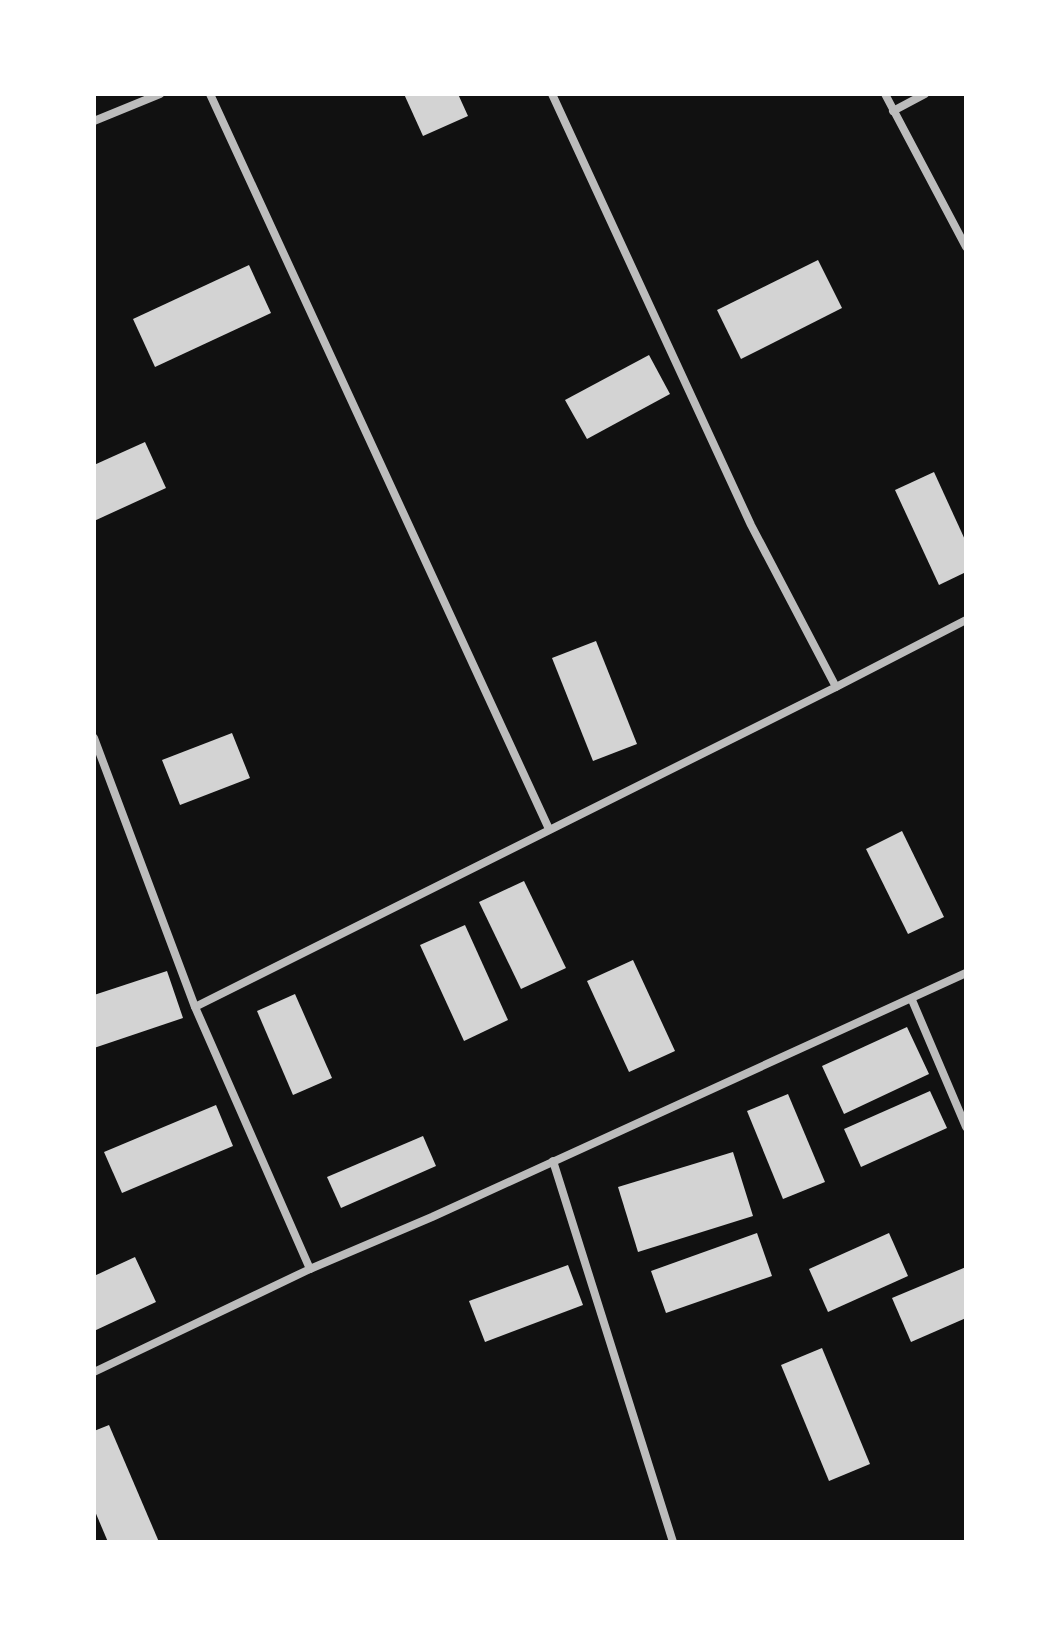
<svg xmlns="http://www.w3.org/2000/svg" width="1060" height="1636" viewBox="0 0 1060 1636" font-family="Signika,sans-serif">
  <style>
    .building { fill: #d3d3d3 }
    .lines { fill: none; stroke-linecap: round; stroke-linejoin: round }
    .minor { stroke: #bcbcbc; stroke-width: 8 }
  </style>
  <rect width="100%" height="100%" fill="#111"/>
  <!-- building -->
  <g class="building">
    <path d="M 404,94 L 458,94 L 468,116 L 423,136 Z"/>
    <path d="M 818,260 L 842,308 L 741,359 L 717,310 Z"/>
    <path d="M 249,265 L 271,313 L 155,367 L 133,319 Z"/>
    <path d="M 649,355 L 670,394 L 587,439 L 565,400 Z"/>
    <path d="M 145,442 L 166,488 L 94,521 L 94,465 Z"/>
    <path d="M 934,472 L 966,542 L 966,572 L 939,585 L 895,490 Z"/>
    <path d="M 596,641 L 637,744 L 593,761 L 552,658 Z"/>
    <path d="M 232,733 L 250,778 L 180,805 L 162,760 Z"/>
    <path d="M 902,831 L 944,917 L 908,934 L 866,849 Z"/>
    <path d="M 524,881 L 566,968 L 521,989 L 479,902 Z"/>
    <path d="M 465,925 L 508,1020 L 464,1041 L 420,945 Z"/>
    <path d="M 633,960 L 675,1051 L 629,1072 L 587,981 Z"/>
    <path d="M 167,971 L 183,1018 L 94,1048 L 94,995 Z"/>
    <path d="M 295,994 L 332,1078 L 293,1095 L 257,1011 Z"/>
    <path d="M 907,1027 L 929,1074 L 844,1114 L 822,1066 Z"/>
    <path d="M 930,1091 L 947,1128 L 861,1167 L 844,1129 Z"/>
    <path d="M 788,1094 L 825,1182 L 783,1199 L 747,1111 Z"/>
    <path d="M 216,1105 L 233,1146 L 122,1193 L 104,1152 Z"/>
    <path d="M 423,1136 L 436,1166 L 341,1208 L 327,1177 Z"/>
    <path d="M 733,1152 L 753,1216 L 638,1252 L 618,1187 Z"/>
    <path d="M 757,1233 L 772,1276 L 666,1313 L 651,1271 Z"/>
    <path d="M 889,1233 L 908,1276 L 828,1312 L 809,1269 Z"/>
    <path d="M 135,1257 L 156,1302 L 94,1331 L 94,1276 Z"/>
    <path d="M 568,1265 L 583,1305 L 485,1342 L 469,1301 Z"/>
    <path d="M 966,1267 L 966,1318 L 911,1342 L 892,1298 Z"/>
    <path d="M 822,1348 L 870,1464 L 829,1481 L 781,1365 Z"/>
    <path d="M 109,1425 L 159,1542 L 108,1542 L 94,1509 L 94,1431 Z"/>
  </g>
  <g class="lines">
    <!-- minor -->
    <g class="minor">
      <path d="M 210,94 L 549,829"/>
      <path d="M 885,94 L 966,247"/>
      <path d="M 893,111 L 925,94"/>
      <path d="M 94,121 L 160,94"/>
      <path d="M 836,687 L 966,620"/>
      <path d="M 94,738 L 195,1007 L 310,1269"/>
      <path d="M 912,1000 L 966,1127"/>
      <path d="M 195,1007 L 836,687 L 751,525 L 552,94"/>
      <path d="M 553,1161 L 673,1542"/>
      <path d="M 94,1372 L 310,1269 L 432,1217 L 966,973"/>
    </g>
  </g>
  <!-- border -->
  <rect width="1060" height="1636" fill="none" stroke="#ffffff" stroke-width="192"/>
</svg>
